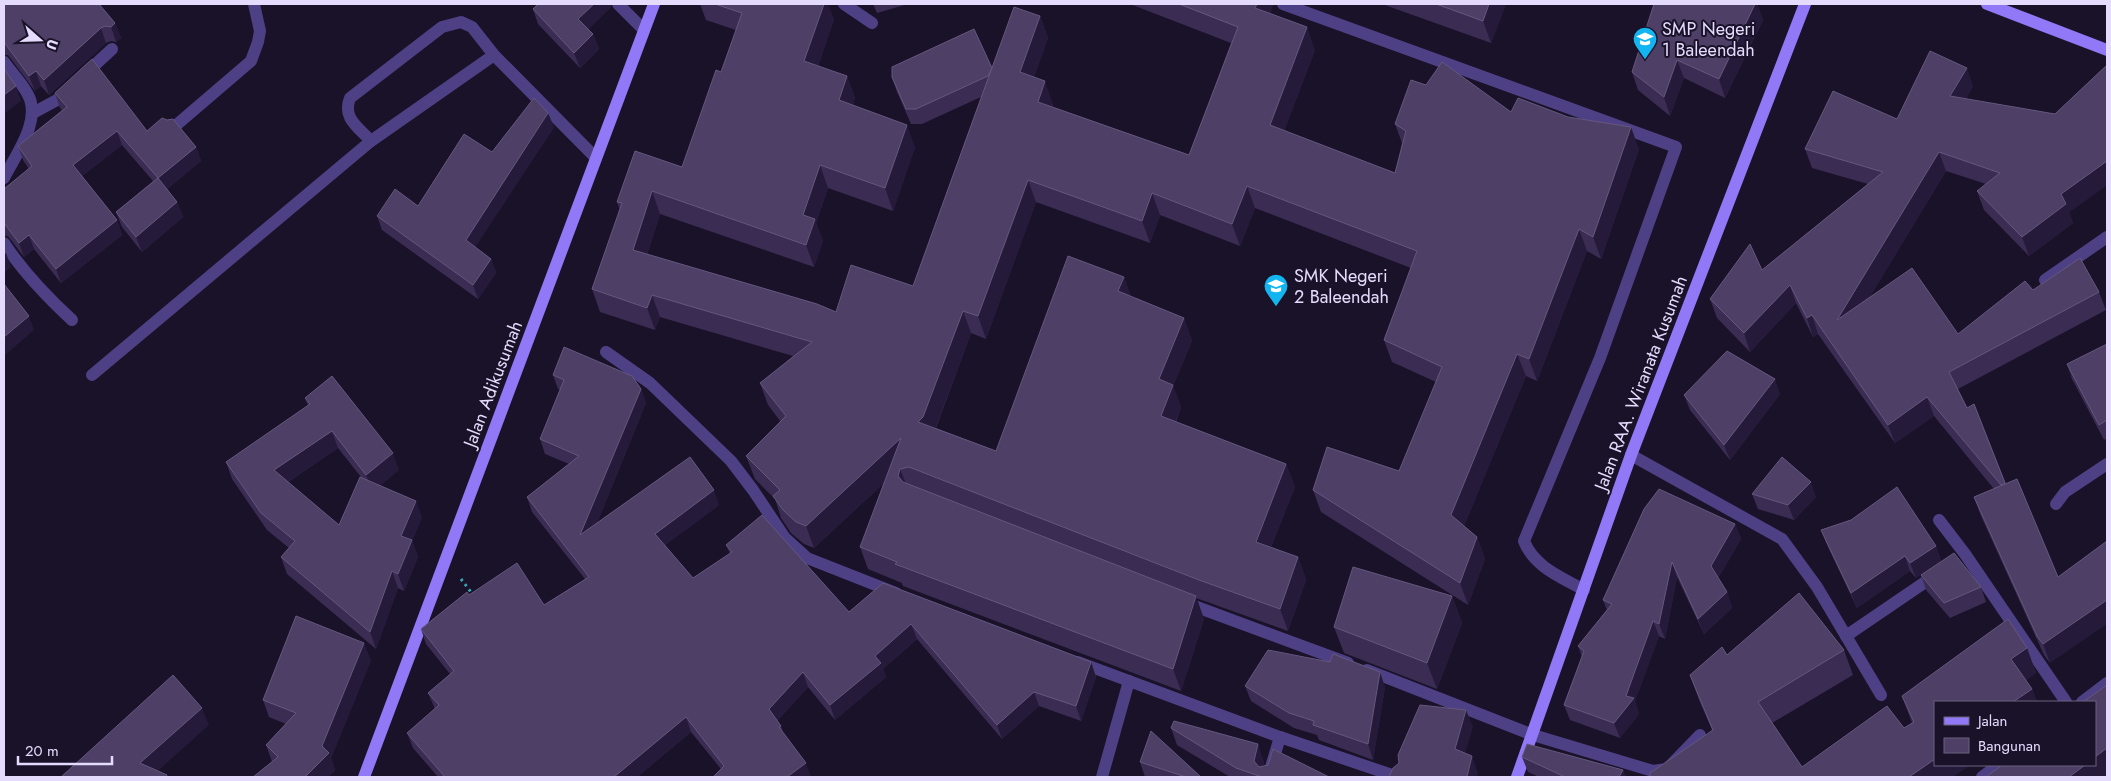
<svg xmlns="http://www.w3.org/2000/svg" width="2111" height="781" viewBox="0 0 2111 781" font-family="Jost,sans-serif">
  <style>
    .lines { fill: none; stroke-linecap: round; stroke-linejoin: round }
    .path { stroke: #38a6b3; stroke-width: 3; stroke-dasharray: 2.5 4; stroke-linecap: butt }
    .lane { stroke: #4e4084; stroke-width: 12 }
    .street { stroke: #4e4084; stroke-width: 12 }
    .secondary { stroke: #9078f7; stroke-width: 12 }
    .wall { fill: #3b2c54; fill-rule: evenodd }
    .shaded-wall { fill: #261a3b }
    .building { fill: #4d3f66; stroke: #65577e }
    .labels { text-anchor: middle; stroke-width: 4; stroke-linejoin: round; paint-order: stroke }
    .poi-label { font-size: 18px; fill: #e4dbfd; stroke: #191228; text-anchor: start }
    .street-label { font-size: 18px; fill: #e4dbfd; stroke: #191228 }
  </style>
  <rect width="100%" height="100%" fill="#191228"/>
  <g class="lines">
    <!-- path -->
    <path class="path" d="M 461,579 L 474,596"/>
    <!-- lane -->
    <g class="lane">
      <path d="M 844,4 L 872,23"/>
      <path d="M 1283,4 L 1676,147 L 1600,358 L 1524,541 C 1534,567 1561,577 1584,590"/>
    </g>
    <!-- street -->
    <g class="street">
      <path d="M 618,4 L 644,30"/>
      <path d="M 4,62 C 11,72 21,82 27,93 C 43,119 16,154 4,178"/>
      <path d="M 84,75 L 112,49"/>
      <path d="M 33,113 L 57,100 L 70,88"/>
      <path d="M 174,127 L 251,61 L 258,42 L 260,31 L 254,4"/>
      <path d="M 371,141 L 494,55"/>
      <path d="M 4,243 C 23,272 46,296 72,320"/>
      <path d="M 2045,280 L 2107,237"/>
      <path d="M 606,352 L 650,383 L 731,461 L 753,490 L 785,538 L 807,558 L 896,593"/>
      <path d="M 92,375 L 371,141 C 358,127 342,118 350,98 L 442,27 L 461,22 L 472,27 L 494,55 L 596,158"/>
      <path d="M 1631,455 L 1782,539 L 1817,587 L 1881,695"/>
      <path d="M 2056,504 L 2065,492 L 2107,464"/>
      <path d="M 1939,520 L 1965,554 L 2066,702"/>
      <path d="M 1186,603 L 1348,663"/>
      <path d="M 1846,636 L 1937,574"/>
      <path d="M 1078,662 L 1280,737 L 1398,777"/>
      <path d="M 1367,670 L 1533,735 L 1653,771 L 1667,769 L 1700,735"/>
      <path d="M 2082,702 L 2107,683"/>
      <path d="M 1102,777 L 1129,681"/>
      <path d="M 1268,777 L 1280,737"/>
      <path d="M 1982,777 L 1998,765"/>
    </g>
    <!-- secondary -->
    <g class="secondary">
      <path d="M 1987,4 L 2107,50"/>
      <path d="M 364,777 L 654,4"/>
      <path d="M 1517,777 L 1631,455 L 1805,4"/>
    </g>
  </g>
  <!-- wall -->
  <g class="wall">
    <path d="M 4,4 L 115,23 L 121,38 L 116,42 L 111,41 L 106,43 L 49,95 L 41,86 L 35,91 L 8,55 L 4,55 Z"/>
    <path d="M 538,4 L 610,4 L 611,7 L 588,29 L 593,34 L 599,49 L 580,68 L 538,24 L 533,9 Z"/>
    <path d="M 700,4 L 824,4 L 834,19 L 818,66 L 847,76 L 855,98 L 853,105 L 915,147 L 893,211 L 828,188 L 816,223 L 823,241 L 814,267 L 660,214 L 647,255 L 836,312 L 913,286 L 981,97 L 922,124 L 911,124 L 897,92 L 892,77 L 992,68 L 1040,16 L 1048,38 L 1034,77 L 1053,104 L 1052,107 L 1189,155 L 1231,43 L 1130,4 L 1273,4 L 1270,13 L 1315,50 L 1284,131 L 1395,173 L 1402,143 L 1395,124 L 1426,85 L 1511,112 L 1639,149 L 1601,259 L 1587,251 L 1537,381 L 1526,376 L 1464,526 L 1477,537 L 1485,559 L 1468,605 L 1321,512 L 1313,490 L 1399,471 L 1436,382 L 1392,362 L 1384,340 L 1411,268 L 1255,208 L 1240,246 L 1160,215 L 1150,243 L 1036,202 L 986,339 L 971,333 L 936,428 L 996,451 L 1124,277 L 1131,297 L 1184,318 L 1192,341 L 1173,386 L 1181,407 L 1176,422 L 1286,464 L 1295,487 L 1271,547 L 1298,557 L 1306,580 L 1288,631 L 1196,598 L 1204,619 L 1181,691 L 903,586 L 902,583 L 868,569 L 860,547 L 884,483 L 814,548 L 804,544 L 791,533 L 781,518 L 775,499 L 755,479 L 746,456 L 781,422 L 768,405 L 760,383 L 793,356 L 660,317 L 655,330 L 600,312 L 592,289 L 620,210 L 617,202 L 682,167 L 721,72 L 736,30 L 706,20 Z"/>
    <path d="M 873,4 L 908,4 L 877,13 Z"/>
    <path d="M 1382,4 L 1506,4 L 1491,43 Z"/>
    <path d="M 1654,4 L 1757,4 L 1763,20 L 1725,98 L 1684,78 L 1670,116 L 1638,90 L 1632,72 Z"/>
    <path d="M 2107,65 L 2107,185 L 2069,212 L 2073,223 L 2029,256 L 1984,210 L 1977,191 L 1986,184 L 1946,171 L 1869,298 L 1958,334 L 2033,290 L 2099,292 L 2106,310 L 1958,389 L 1967,408 L 1974,404 L 2006,484 L 2050,663 L 2044,655 L 1981,516 L 1974,497 L 1994,489 L 1934,416 L 1895,443 L 1818,334 L 1813,337 L 1796,303 L 1750,352 L 1717,318 L 1710,299 L 1762,270 L 1868,184 L 1812,168 L 1805,149 L 1897,119 L 1973,86 L 1966,99 L 2055,114 Z"/>
    <path d="M 55,93 L 147,131 L 196,147 L 201,161 L 167,189 L 177,202 L 183,217 L 142,252 L 122,227 L 116,212 L 153,181 L 122,145 L 82,176 L 117,220 L 122,235 L 61,283 L 34,249 L 24,257 L 8,236 L 4,236 L 4,189 L 29,169 L 23,160 L 18,146 L 62,110 L 60,108 Z"/>
    <path d="M 554,127 L 475,247 L 491,259 L 496,273 L 478,299 L 382,230 L 377,216 L 418,206 L 492,152 Z"/>
    <path d="M 2107,344 L 2107,438 L 2104,440 L 2072,379 L 2067,364 Z"/>
    <path d="M 553,375 L 641,389 L 646,403 L 597,523 L 719,505 L 665,545 L 693,578 L 730,554 L 726,545 L 849,612 L 883,583 L 1091,662 L 1096,677 L 1081,721 L 1039,706 L 1002,739 L 917,639 L 883,669 L 886,677 L 835,720 L 808,687 L 777,721 L 781,726 L 783,733 L 721,769 L 691,732 L 637,777 L 438,777 L 413,748 L 407,733 L 435,709 L 428,693 L 450,674 L 426,644 L 421,629 L 469,595 L 544,605 L 585,579 L 532,512 L 527,497 L 569,464 L 545,454 L 540,439 L 560,390 L 558,389 Z"/>
    <path d="M 1780,394 L 1730,460 L 1690,410 L 1684,395 Z"/>
    <path d="M 305,398 L 399,470 L 380,485 L 422,517 L 412,541 L 418,557 L 404,591 L 398,588 L 376,649 L 287,574 L 281,557 L 289,548 L 267,530 L 232,479 L 226,462 L 308,406 ZM 338,448 L 361,477 L 339,525 L 288,482 Z"/>
    <path d="M 1752,494 L 1816,497 L 1794,520 L 1758,509 Z"/>
    <path d="M 1735,524 L 1741,539 L 1718,578 L 1727,592 L 1732,608 L 1704,634 L 1677,577 L 1665,639 L 1659,636 L 1635,701 L 1639,714 L 1620,738 L 1570,720 L 1564,705 L 1582,657 L 1578,646 L 1607,610 L 1603,600 Z"/>
    <path d="M 1821,530 L 1936,546 L 1941,561 L 1916,578 L 1910,571 L 1857,608 L 1827,545 Z"/>
    <path d="M 1921,575 L 1981,587 L 1986,602 L 1950,618 L 1926,590 Z"/>
    <path d="M 1452,596 L 1462,623 L 1437,689 L 1344,653 L 1334,627 Z"/>
    <path d="M 2027,648 L 2036,673 L 2026,680 L 2032,689 L 2037,702 L 1935,702 L 1935,765 L 1970,765 L 1952,777 L 1650,777 L 1712,730 L 1699,700 L 1690,675 L 1727,655 L 1844,650 L 1853,675 L 1772,723 L 1802,767 L 1904,728 L 1912,723 L 1902,696 Z"/>
    <path d="M 371,660 L 331,758 L 335,770 L 328,777 L 253,777 L 272,762 L 266,745 L 286,724 L 269,717 L 263,700 Z"/>
    <path d="M 1245,686 L 1385,687 L 1373,760 L 1319,740 L 1317,735 L 1294,728 L 1251,701 Z"/>
    <path d="M 1171,728 L 1264,762 L 1263,766 L 1329,777 L 1230,777 L 1177,745 Z"/>
    <path d="M 1522,757 L 1623,770 L 1625,777 L 1539,777 L 1528,772 Z"/>
    <path d="M 1140,762 L 1201,777 L 1145,777 Z"/>
  </g>
  <!-- shaded-wall -->
  <g class="shaded-wall">
    <path d="M 594,4 L 610,4 L 611,7 L 584,34 L 578,19 Z"/>
    <path d="M 824,4 L 828,4 L 834,19 L 812,83 L 804,61 Z"/>
    <path d="M 1257,4 L 1273,4 L 1263,30 L 1255,8 Z"/>
    <path d="M 1489,4 L 1506,4 L 1491,43 L 1483,21 Z"/>
    <path d="M 1755,4 L 1757,4 L 1763,20 L 1725,98 L 1719,79 Z"/>
    <path d="M 1040,16 L 1048,38 L 1028,94 L 1020,72 Z"/>
    <path d="M 115,23 L 121,38 L 116,42 L 111,27 Z"/>
    <path d="M 1307,27 L 1315,50 L 1278,147 L 1270,125 Z"/>
    <path d="M 101,28 L 106,43 L 49,95 L 44,80 Z"/>
    <path d="M 593,34 L 599,49 L 580,68 L 574,53 Z"/>
    <path d="M 1677,60 L 1684,78 L 1670,116 L 1664,97 Z"/>
    <path d="M 1967,68 L 1973,86 L 1957,115 L 1950,96 Z"/>
    <path d="M 36,71 L 41,86 L 35,91 L 29,76 Z"/>
    <path d="M 847,76 L 855,98 L 847,123 L 839,100 Z"/>
    <path d="M 1045,81 L 1053,104 L 1046,124 L 1038,102 Z"/>
    <path d="M 16,86 L 21,101 L 4,114 L 4,95 Z"/>
    <path d="M 548,113 L 554,127 L 471,254 L 466,240 Z"/>
    <path d="M 907,125 L 915,147 L 893,211 L 885,188 Z"/>
    <path d="M 1631,127 L 1639,149 L 1601,259 L 1593,237 Z"/>
    <path d="M 117,131 L 122,145 L 78,179 L 73,165 Z"/>
    <path d="M 196,147 L 201,161 L 163,193 L 158,178 Z"/>
    <path d="M 1939,152 L 1946,171 L 1844,339 L 1837,320 Z"/>
    <path d="M 2107,161 L 2107,185 L 2069,212 L 2073,223 L 2029,256 L 2022,237 L 2061,194 Z"/>
    <path d="M 820,165 L 828,188 L 816,223 L 823,241 L 814,267 L 806,245 L 803,215 Z"/>
    <path d="M 1028,180 L 1036,202 L 986,339 L 978,316 Z"/>
    <path d="M 1247,186 L 1255,208 L 1240,246 L 1232,224 Z"/>
    <path d="M 652,191 L 660,214 L 641,273 L 633,250 Z"/>
    <path d="M 1152,193 L 1160,215 L 1150,243 L 1142,221 Z"/>
    <path d="M 177,202 L 183,217 L 142,252 L 136,237 Z"/>
    <path d="M 117,220 L 122,235 L 61,283 L 56,269 Z"/>
    <path d="M 1579,229 L 1587,251 L 1537,381 L 1529,359 Z"/>
    <path d="M 29,235 L 34,249 L 24,257 L 19,243 Z"/>
    <path d="M 6,253 L 11,267 L 4,273 L 4,254 Z"/>
    <path d="M 491,259 L 496,273 L 478,299 L 473,285 Z"/>
    <path d="M 1124,277 L 1132,299 L 1118,291 Z"/>
    <path d="M 1790,285 L 1796,303 L 1750,352 L 1744,333 Z"/>
    <path d="M 652,295 L 660,317 L 655,330 L 647,308 Z"/>
    <path d="M 963,311 L 971,333 L 931,440 L 918,422 Z"/>
    <path d="M 1812,315 L 1818,334 L 1813,337 L 1807,318 Z"/>
    <path d="M 29,316 L 34,330 L 4,356 L 4,337 Z"/>
    <path d="M 1184,318 L 1192,341 L 1173,386 L 1181,407 L 1169,438 L 1161,416 L 1159,379 Z"/>
    <path d="M 1517,354 L 1526,376 L 1459,538 L 1451,515 Z"/>
    <path d="M 1775,379 L 1780,394 L 1730,460 L 1724,445 Z"/>
    <path d="M 641,389 L 646,403 L 586,550 L 580,535 Z"/>
    <path d="M 1927,397 L 1934,416 L 1895,443 L 1888,425 Z"/>
    <path d="M 332,431 L 338,448 L 280,487 L 274,470 Z"/>
    <path d="M 901,438 L 909,460 L 814,548 L 806,526 Z"/>
    <path d="M 393,453 L 399,470 L 373,492 L 366,475 Z"/>
    <path d="M 1286,464 L 1295,487 L 1264,564 L 1256,542 Z"/>
    <path d="M 900,469 L 909,491 L 898,476 Z"/>
    <path d="M 1811,482 L 1816,497 L 1794,520 L 1788,505 Z"/>
    <path d="M 714,490 L 719,505 L 661,548 L 655,534 Z"/>
    <path d="M 416,501 L 422,517 L 412,541 L 418,557 L 404,591 L 398,574 L 401,536 Z"/>
    <path d="M 1735,524 L 1741,539 L 1716,581 L 1711,566 Z"/>
    <path d="M 1477,537 L 1485,559 L 1468,605 L 1460,583 Z"/>
    <path d="M 1936,546 L 1941,561 L 1916,578 L 1910,563 Z"/>
    <path d="M 1905,556 L 1910,571 L 1857,608 L 1851,593 Z"/>
    <path d="M 1298,557 L 1306,580 L 1288,631 L 1280,609 Z"/>
    <path d="M 1672,562 L 1677,577 L 1665,639 L 1659,624 Z"/>
    <path d="M 392,571 L 398,588 L 376,649 L 370,632 Z"/>
    <path d="M 1727,592 L 1732,608 L 1704,634 L 1698,619 Z"/>
    <path d="M 1196,596 L 1204,619 L 1181,691 L 1173,669 Z"/>
    <path d="M 1452,596 L 1462,623 L 1437,689 L 1427,663 Z"/>
    <path d="M 2107,600 L 2107,624 L 2050,663 L 2043,644 Z"/>
    <path d="M 1653,621 L 1659,636 L 1635,701 L 1639,714 L 1620,738 L 1614,723 L 1626,696 Z"/>
    <path d="M 911,624 L 917,639 L 883,669 L 886,677 L 835,720 L 830,705 L 875,656 Z"/>
    <path d="M 364,643 L 371,660 L 331,758 L 335,770 L 328,777 L 305,777 L 322,746 Z"/>
    <path d="M 2027,648 L 2036,673 L 2020,684 L 2011,659 Z"/>
    <path d="M 1091,662 L 1096,677 L 1081,721 L 1076,706 Z"/>
    <path d="M 803,672 L 808,687 L 774,724 L 769,709 Z"/>
    <path d="M 1380,672 L 1385,687 L 1373,760 L 1368,744 Z"/>
    <path d="M 2032,689 L 2037,702 L 2013,702 Z"/>
    <path d="M 1034,692 L 1039,706 L 1002,739 L 997,725 Z"/>
    <path d="M 202,708 L 209,725 L 151,777 L 140,763 Z"/>
    <path d="M 1466,710 L 1473,727 L 1461,767 L 1455,749 Z"/>
    <path d="M 686,717 L 691,732 L 637,777 L 614,777 Z"/>
    <path d="M 1258,744 L 1264,762 L 1260,777 L 1254,761 Z"/>
    <path d="M 2107,748 L 2107,777 L 2069,777 L 2085,765 L 2095,765 L 2095,757 Z"/>
    <path d="M 1472,756 L 1478,773 L 1477,777 L 1467,777 Z"/>
    <path d="M 1935,759 L 1935,765 L 1970,765 L 1952,777 L 1909,777 Z"/>
    <path d="M 806,763 L 811,777 L 787,777 Z"/>
    <path d="M 1623,770 L 1625,777 L 1619,777 Z"/>
  </g>
  <!-- building -->
  <g class="building">
    <path d="M 4,4 L 99,4 L 115,23 L 111,27 L 105,26 L 101,28 L 44,80 L 36,71 L 29,76 L 4,42 Z"/>
    <path d="M 538,4 L 594,4 L 578,19 L 593,34 L 574,53 L 533,9 Z"/>
    <path d="M 715,4 L 824,4 L 804,61 L 847,76 L 839,100 L 907,125 L 885,188 L 820,165 L 803,215 L 815,219 L 806,245 L 652,191 L 633,250 L 817,304 L 836,312 L 851,265 L 913,286 L 1014,7 L 1040,16 L 1020,72 L 1045,81 L 1038,102 L 1189,155 L 1238,27 L 1179,4 L 1257,4 L 1255,8 L 1307,27 L 1270,125 L 1395,173 L 1406,131 L 1395,124 L 1411,80 L 1426,85 L 1442,62 L 1511,112 L 1518,98 L 1568,117 L 1631,127 L 1593,237 L 1579,229 L 1529,359 L 1517,354 L 1451,515 L 1477,537 L 1460,583 L 1313,490 L 1327,447 L 1399,471 L 1442,367 L 1384,340 L 1417,251 L 1247,186 L 1232,224 L 1152,193 L 1142,221 L 1028,180 L 978,316 L 963,311 L 923,417 L 918,422 L 996,451 L 1068,256 L 1124,277 L 1118,291 L 1184,318 L 1159,379 L 1173,385 L 1161,416 L 1286,464 L 1256,542 L 1298,557 L 1280,609 L 1199,580 L 909,467 L 900,469 L 898,476 L 903,482 L 1196,596 L 1173,669 L 895,564 L 897,562 L 860,547 L 901,438 L 806,526 L 796,522 L 783,510 L 773,496 L 780,490 L 746,456 L 786,416 L 760,383 L 812,342 L 652,295 L 647,308 L 592,289 L 622,203 L 617,202 L 635,151 L 682,167 L 716,70 L 721,72 L 742,13 Z"/>
    <path d="M 1436,4 L 1489,4 L 1483,21 Z"/>
    <path d="M 1654,4 L 1755,4 L 1719,79 L 1677,60 L 1664,97 L 1632,72 Z"/>
    <path d="M 974,29 L 992,68 L 988,76 L 916,109 L 906,109 L 892,77 L 892,67 Z"/>
    <path d="M 1930,51 L 1967,68 L 1950,96 L 2055,114 L 2107,65 L 2107,161 L 2061,194 L 2066,204 L 2022,237 L 1977,191 L 2000,173 L 1939,152 L 1837,320 L 1912,268 L 1958,334 L 2025,281 L 2033,290 L 2080,258 L 2099,292 L 1949,372 L 1967,408 L 1974,404 L 2005,483 L 2001,485 L 1927,397 L 1888,425 L 1812,315 L 1807,318 L 1790,285 L 1744,333 L 1710,299 L 1750,244 L 1762,270 L 1883,172 L 1805,149 L 1833,91 L 1897,119 Z"/>
    <path d="M 92,59 L 147,131 L 162,118 L 167,120 L 173,119 L 196,147 L 158,178 L 117,131 L 73,165 L 117,220 L 56,269 L 29,235 L 19,243 L 4,223 L 4,189 L 32,166 L 18,146 L 67,107 L 55,93 Z"/>
    <path d="M 4,69 L 16,86 L 4,95 Z"/>
    <path d="M 534,98 L 548,113 L 466,240 L 491,259 L 473,285 L 377,216 L 395,189 L 418,206 L 464,134 L 492,152 Z"/>
    <path d="M 158,178 L 177,202 L 136,237 L 116,212 Z"/>
    <path d="M 4,284 L 29,316 L 4,337 Z"/>
    <path d="M 2107,344 L 2107,420 L 2099,425 L 2067,364 Z"/>
    <path d="M 564,347 L 632,376 L 641,389 L 580,535 L 690,457 L 714,490 L 655,534 L 693,578 L 732,552 L 726,545 L 762,515 L 849,612 L 883,583 L 1091,662 L 1076,706 L 1034,692 L 997,725 L 911,624 L 875,656 L 881,663 L 830,705 L 803,672 L 769,709 L 781,726 L 779,727 L 806,763 L 787,777 L 713,777 L 724,766 L 686,717 L 614,777 L 445,777 L 407,733 L 439,705 L 428,693 L 454,671 L 421,629 L 467,592 L 469,595 L 517,563 L 544,605 L 589,577 L 527,497 L 579,456 L 540,439 L 564,380 L 553,375 Z"/>
    <path d="M 1727,351 L 1775,379 L 1724,445 L 1684,395 Z"/>
    <path d="M 332,376 L 393,453 L 366,475 L 332,431 L 274,470 L 339,525 L 360,477 L 416,501 L 401,536 L 412,540 L 398,574 L 392,571 L 370,632 L 281,557 L 295,541 L 261,513 L 226,462 L 310,404 L 305,398 Z"/>
    <path d="M 1782,457 L 1811,482 L 1788,505 L 1752,494 Z"/>
    <path d="M 2017,479 L 2058,577 L 2107,541 L 2107,600 L 2043,644 L 2037,636 L 1974,497 Z"/>
    <path d="M 1897,487 L 1936,546 L 1910,563 L 1905,556 L 1851,593 L 1821,530 L 1851,520 Z"/>
    <path d="M 1659,489 L 1735,524 L 1711,566 L 1727,592 L 1698,619 L 1672,562 L 1659,624 L 1653,621 L 1626,696 L 1634,698 L 1614,723 L 1564,705 L 1584,651 L 1578,646 L 1612,604 L 1603,600 L 1644,509 Z"/>
    <path d="M 1954,553 L 1981,587 L 1944,603 L 1921,575 Z"/>
    <path d="M 1353,567 L 1452,596 L 1427,663 L 1334,627 Z"/>
    <path d="M 1799,593 L 1844,650 L 1758,702 L 1802,767 L 1887,706 L 1904,728 L 1914,722 L 1902,696 L 2008,619 L 2027,648 L 2011,659 L 2032,689 L 2013,702 L 1935,702 L 1935,759 L 1909,777 L 1650,777 L 1650,773 L 1713,730 L 1690,675 L 1722,647 L 1727,655 Z"/>
    <path d="M 296,616 L 364,643 L 322,746 L 329,753 L 305,777 L 253,777 L 278,757 L 266,745 L 296,713 L 263,700 Z"/>
    <path d="M 1268,650 L 1330,662 L 1333,654 L 1380,672 L 1368,744 L 1313,725 L 1314,721 L 1289,713 L 1245,686 Z"/>
    <path d="M 173,675 L 202,708 L 140,763 L 167,775 L 166,777 L 61,777 Z"/>
    <path d="M 2107,685 L 2107,748 L 2095,757 L 2095,702 L 2083,702 Z"/>
    <path d="M 1420,705 L 1466,710 L 1455,749 L 1472,756 L 1467,777 L 1389,777 L 1393,768 L 1399,763 L 1398,755 Z"/>
    <path d="M 1174,721 L 1258,744 L 1254,761 L 1259,767 L 1268,765 L 1273,749 L 1329,777 L 1262,777 L 1236,768 L 1171,728 Z"/>
    <path d="M 1151,731 L 1201,777 L 1186,777 L 1140,762 Z"/>
    <path d="M 1527,744 L 1623,770 L 1619,777 L 1562,777 L 1563,776 L 1522,757 Z"/>
    <path d="M 2002,765 L 2085,765 L 2069,777 L 1986,777 Z"/>
  </g>
  <!-- icons -->
  <defs>
    <symbol id="school-pin" viewBox="-11 -11 22 30"><path d="M0 17L-7.5 6A9.5 9.5 0 1 1 7.5 6Z" fill="#13b5f1" stroke="#191228"/><path d="M0-5L7-2L0 1L-7-2ZM-4 1L0 2.5L4 1V4Q0 6-4 4Z" fill="#fff"/></symbol>
  </defs>
  <g fill-rule="evenodd">
    <use href="#school-pin" x="1631" y="25" width="28" height="38"/>
    <use href="#school-pin" x="1262" y="272" width="28" height="38"/>
  </g>
  <g class="labels">
    <!-- poi labels -->
    <g class="poi-label">
      <text x="1662" y="35">SMP Negeri<tspan x="1662" dy="21">1 Baleendah</tspan></text>
      <text x="1294" y="282">SMK Negeri<tspan x="1294" dy="21">2 Baleendah</tspan></text>
    </g>
    <!-- street labels -->
    <g class="street-label">
      <text transform="translate(1641 383) rotate(-69)" y="6">Jalan RAA. Wiranata Kusumah</text>
      <text transform="translate(493 384) rotate(-69)" y="6">Jalan Adikusumah</text>
    </g>
  </g>
  <!-- border -->
  <rect width="2111" height="781" fill="none" stroke="#e4dbfd" stroke-width="10"/>
  <!-- legend -->
  <rect x="1934" y="701" width="162" height="65" fill="#191228" stroke="#6a627d"/>
  <rect x="1944" y="717" width="25" height="8" fill="#9078f7" stroke="#6a627d"/>
  <text x="1978" y="726" font-size="15" fill="#e4dbfd">Jalan</text>
  <rect x="1944" y="738" width="25" height="15" fill="#4d3f66" stroke="#6a627d"/>
  <text x="1978" y="751" font-size="15" fill="#e4dbfd">Bangunan</text>
  <!-- north arrow -->
  <g transform="translate(40 40) rotate(110)" stroke="#191228" stroke-width="4" paint-order="stroke">
  <path d="M0-4L9 19L0 12L-9 19Z" fill="#e4dbfd"/>
  <text y="-8" font-size="14" font-weight="bold" text-anchor="middle" fill="#e4dbfd">U</text>
  </g>
  <!-- scale -->
  <path d="M18 756v8h94v-8" fill="none" stroke="#e4dbfd" stroke-width="2.5"/>
  <text x="25" y="756" font-size="15" fill="#e4dbfd" stroke="#191228" stroke-width="4" paint-order="stroke">20 m</text>
</svg>
